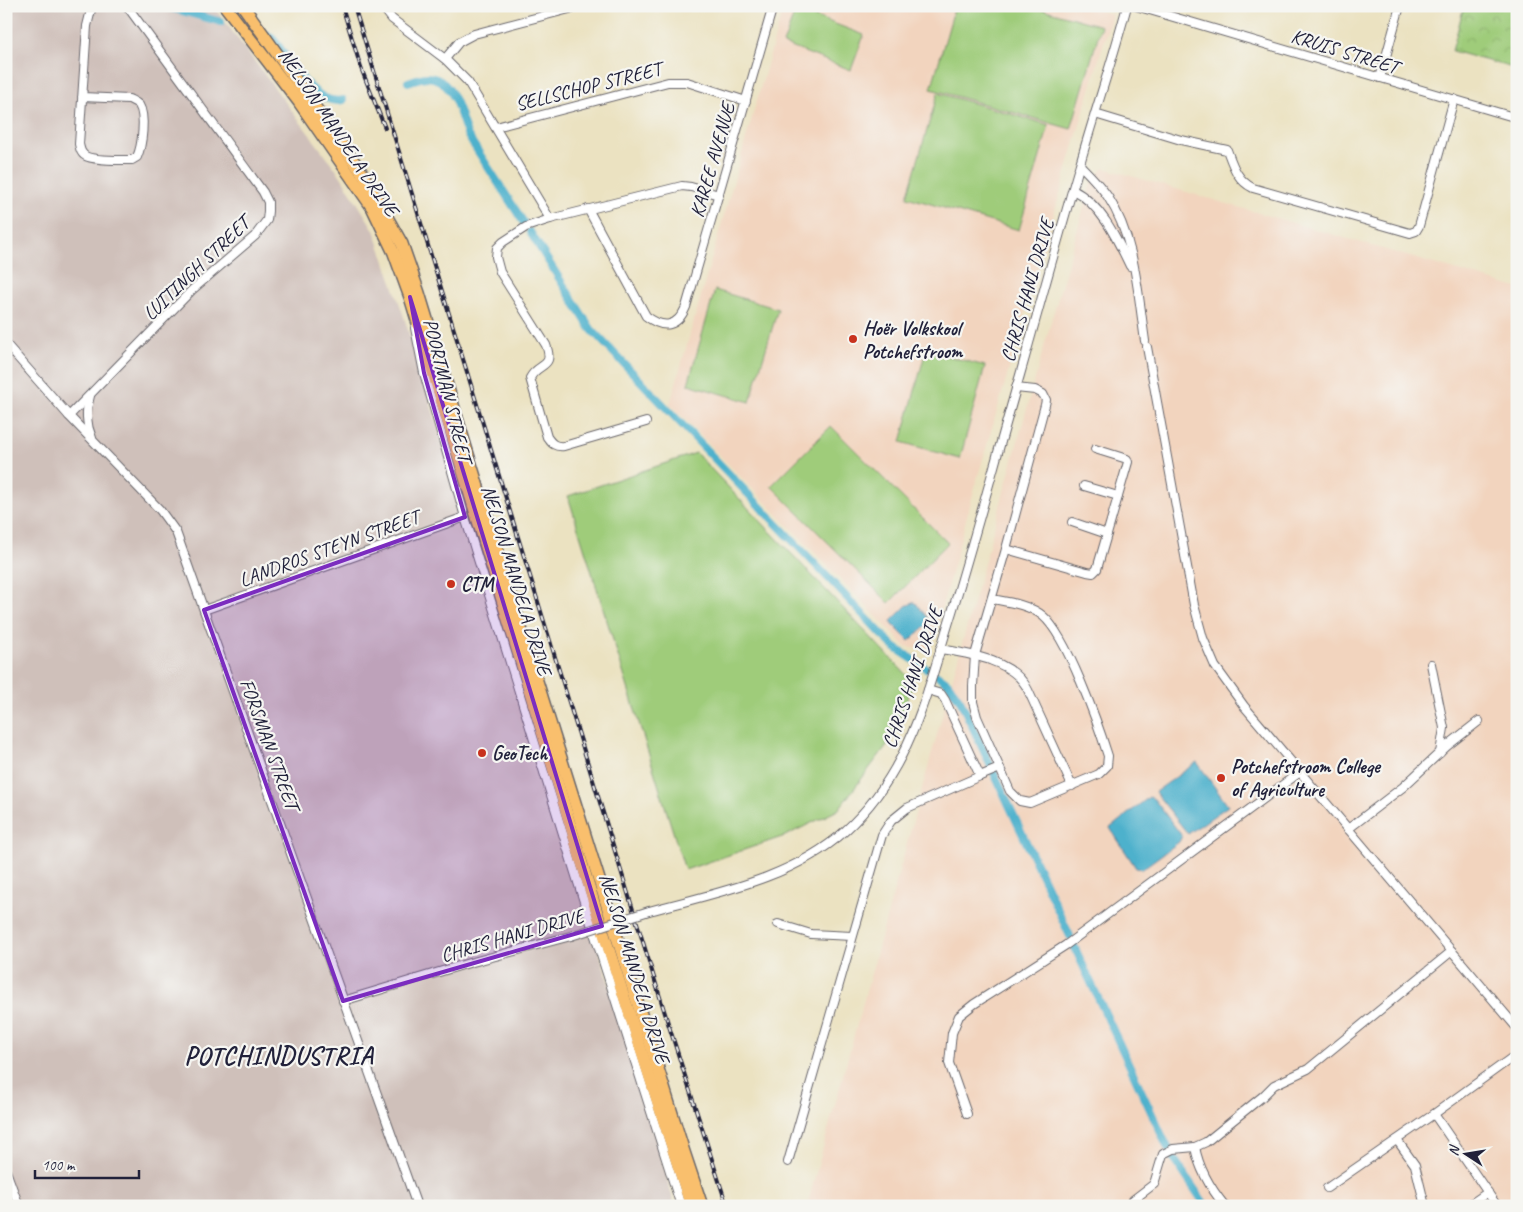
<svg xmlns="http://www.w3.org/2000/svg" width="1523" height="1212" viewBox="0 0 1523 1212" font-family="Caveat,sans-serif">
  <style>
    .built { fill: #f2d4be }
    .industrial { fill: #cfc0ba }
    .grass { fill: #9fcc7a; stroke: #60775a }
    .park { fill: url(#park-crowns); stroke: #60775a }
    .water { fill: #4db1cc; stroke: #386a84 }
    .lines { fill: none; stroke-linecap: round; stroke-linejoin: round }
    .canal { stroke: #4db1cc; stroke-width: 8 }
    .minor-casing { stroke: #68656a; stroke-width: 10 }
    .highway-casing { stroke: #68656a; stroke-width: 14 }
    .minor { stroke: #fff; stroke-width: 8 }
    .highway { stroke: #f9bf6d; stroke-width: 11 }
    .rail-casing { stroke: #22223b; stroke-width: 4 }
    .rail { stroke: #f6f6f2; stroke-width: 2; stroke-dasharray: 5.5; stroke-linecap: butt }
    .minor-bridge-casing { stroke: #68656a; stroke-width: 10; stroke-linecap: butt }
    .minor-bridge { stroke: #fff; stroke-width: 8 }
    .marked { fill: #7b2cbf; fill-opacity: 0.2; stroke: #7b2cbf; stroke-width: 4; stroke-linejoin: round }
    .poi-dot { fill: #c8321e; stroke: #f6f6f2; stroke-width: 2 }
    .labels { text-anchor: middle; stroke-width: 4.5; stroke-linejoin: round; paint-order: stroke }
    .street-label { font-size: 20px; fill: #22223b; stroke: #f6f6f2 }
    .poi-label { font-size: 20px; font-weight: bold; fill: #22223b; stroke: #f6f6f2; text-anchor: start }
    .district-label { font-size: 25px; font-weight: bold; letter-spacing: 1px; fill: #22223b; stroke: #f6f6f2 }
  </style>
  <defs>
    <pattern id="park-crowns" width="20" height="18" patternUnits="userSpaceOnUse" patternTransform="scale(1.25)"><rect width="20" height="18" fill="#9fcc7a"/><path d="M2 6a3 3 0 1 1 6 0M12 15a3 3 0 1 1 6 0" fill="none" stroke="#89af6a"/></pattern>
  </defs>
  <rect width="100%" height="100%" fill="#f6f6f2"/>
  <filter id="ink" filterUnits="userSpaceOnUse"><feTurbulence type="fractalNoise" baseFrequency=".02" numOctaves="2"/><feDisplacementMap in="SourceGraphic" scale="10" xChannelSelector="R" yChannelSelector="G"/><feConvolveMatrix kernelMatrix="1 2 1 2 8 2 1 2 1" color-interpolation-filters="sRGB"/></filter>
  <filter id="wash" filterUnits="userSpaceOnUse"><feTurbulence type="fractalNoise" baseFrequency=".0096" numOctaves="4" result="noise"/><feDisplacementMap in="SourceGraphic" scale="20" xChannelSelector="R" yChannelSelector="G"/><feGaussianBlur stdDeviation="1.12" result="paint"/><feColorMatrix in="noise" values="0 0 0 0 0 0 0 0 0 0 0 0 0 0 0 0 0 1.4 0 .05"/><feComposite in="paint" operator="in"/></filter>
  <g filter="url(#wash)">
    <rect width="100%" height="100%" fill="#ebe2c1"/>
    <!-- built -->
    <g class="built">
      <path d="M 784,6 L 1084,6 L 1112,14 L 978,476 L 930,650 L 906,647 L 670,404 Z"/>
      <path d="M 1104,168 L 1517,288 L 1517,1206 L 807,1206 L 1043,350 L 1091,183 Z"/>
    </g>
    <!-- industrial -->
    <path class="industrial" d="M 6,6 L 213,6 L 340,175 L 374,230 L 403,314 L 469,529 L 632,1059 L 675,1206 L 6,1206 Z"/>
    <!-- grass -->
    <g class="grass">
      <path d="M 955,6 L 1032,6 L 1101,26 L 1071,129 L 931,89 Z"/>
      <path d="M 796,9 L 864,35 L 851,70 L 783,44 Z"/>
      <path d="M 938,93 L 1049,125 L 1019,230 L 907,197 Z"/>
      <path d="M 715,290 L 778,309 L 750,402 L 688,384 Z"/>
      <path d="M 926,350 L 985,366 L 960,459 L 901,442 Z"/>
      <path d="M 831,426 L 948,543 L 889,603 L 771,486 Z"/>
      <path d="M 696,453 L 914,683 L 890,741 L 838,810 L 785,836 L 685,870 L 568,496 Z"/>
    </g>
    <!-- park -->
    <path class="park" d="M 1464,6 L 1517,6 L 1517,69 L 1452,51 Z"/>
    <!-- water -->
    <g class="water">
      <path d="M 915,602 L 931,622 L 909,641 L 893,625 L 891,621 L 906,606 Z"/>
      <path d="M 1197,762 L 1228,806 L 1188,834 L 1155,792 Z"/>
      <path d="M 1149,797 L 1154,799 L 1182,836 L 1179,842 L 1142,869 L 1136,868 L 1110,828 Z"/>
    </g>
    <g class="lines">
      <!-- canal -->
      <g class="canal">
        <path d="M 164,6 L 221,22"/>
        <path d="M 268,35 L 274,40 C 289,59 315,108 343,100"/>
        <path d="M 408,82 C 414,80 421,77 427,77 C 455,78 459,116 468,136 L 524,223"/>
        <path d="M 530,232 L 591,329 L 894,647 L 926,668"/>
        <path d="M 937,675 L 948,683 L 960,700 L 1070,936"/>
        <path d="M 1074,946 L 1166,1144 L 1174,1159 L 1206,1206"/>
      </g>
    </g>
  </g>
  <g filter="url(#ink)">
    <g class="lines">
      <defs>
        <g id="minor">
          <path d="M 382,6 L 392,19 L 445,59 L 468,82 L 550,219"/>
          <path d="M 1136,6 L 1517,118"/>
          <path d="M 445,59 L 459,42 L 474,34 L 581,6"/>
          <path d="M 1380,78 L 1400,6"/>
          <path d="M 82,97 L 129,99 C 133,101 136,102 139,105 C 146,116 142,146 137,157 L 132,160 C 122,160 91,161 84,155 C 80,152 80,148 79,144 L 87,26 L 92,6"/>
          <path d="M 1095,114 L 1181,140 L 1227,150 C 1233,166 1237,180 1253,188 L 1410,233 L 1416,231 L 1419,226 L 1454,99"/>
          <path d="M 496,127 L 668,82 L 687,82 L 746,101"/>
          <path d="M 1080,165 C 1090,175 1100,185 1108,197 C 1135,238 1138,293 1145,341"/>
          <path d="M 1073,190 C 1101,204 1117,239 1130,266"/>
          <path d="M 588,209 L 646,316 C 663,329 677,328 686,307 L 773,6"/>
          <path d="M 415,328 L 424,373 L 465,517 L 581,892 L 681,1206"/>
          <path d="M 6,344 L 69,416 L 160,510 L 176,532 L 417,1206"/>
          <path d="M 1147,347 L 1194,605 L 1203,638 L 1215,666 L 1244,706 L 1517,1028"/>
          <path d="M 90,396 C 85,411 86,424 92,438"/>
          <path d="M 69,416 L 192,290 L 255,236 L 267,220 L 268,211 L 268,202 L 263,192 L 127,6"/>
          <path d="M 646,422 L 564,446 C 555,447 552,444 547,437 L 530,378 C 538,362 555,369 546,345 L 500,272 L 496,257 L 497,248 L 503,242 L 526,227 L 550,219 L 682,186 L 691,187 L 719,195"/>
          <path d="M 1084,486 L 1118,496"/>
          <path d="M 1072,522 L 1107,534"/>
          <path d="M 1006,549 L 1087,572 L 1093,573 L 1097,569 L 1128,462 L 1127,459 L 1095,449"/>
          <path d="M 992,599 C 1008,602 1030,605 1043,616 C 1067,636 1098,724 1108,756 L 1107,766 L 1099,774 L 1030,803 L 1020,801 L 1010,791 L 977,717 L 973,702 L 973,686 L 975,655 L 1006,549 L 1045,405 L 1046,400 L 1043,394 L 1035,390 L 1016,388"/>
          <path d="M 204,610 L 465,517"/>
          <path d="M 940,649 C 970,654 1014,660 1028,690 L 1072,786"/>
          <path d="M 1431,664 L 1444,728 L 1440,753"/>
          <path d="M 980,776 L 1000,768"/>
          <path d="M 1348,829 L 1403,787 L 1447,746 L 1479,721"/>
          <path d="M 649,911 C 715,893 792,879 845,831 C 911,771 926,694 952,612 C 976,534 997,454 1020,375 C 1040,305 1059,234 1080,164 C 1095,111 1113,59 1127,6"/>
          <path d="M 778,924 L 811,934 L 852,936"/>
          <path d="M 343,1001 L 469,963 L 571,936"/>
          <path d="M 967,1114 L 949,1063 L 952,1033 L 959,1016 L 974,1004 L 1066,945 L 1300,772"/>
          <path d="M 1397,1140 L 1415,1165 L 1425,1206"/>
          <path d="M 1195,1147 C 1199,1169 1211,1189 1225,1206"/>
          <path d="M 788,1162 L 882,835 L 891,821 L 907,808 L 980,776 L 945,700 L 941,694 L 928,690"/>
          <path d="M 6,1171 L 19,1206"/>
          <path d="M 1327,1188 L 1434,1114"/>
          <path d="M 1133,1200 L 1154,1184 L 1163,1154 L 1173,1149 L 1195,1147 L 1206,1142 L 1263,1096 L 1274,1085 L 1308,1069 L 1452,951"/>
          <path d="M 6,1204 L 7,1206"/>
          <path d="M 1468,1206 L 1488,1192"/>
          <path d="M 1497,1206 L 1434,1114 L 1517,1054"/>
        </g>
        <g id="highway">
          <path d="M 225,6 L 299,102 L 372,207 L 394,253 L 410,297 L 595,906 L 691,1206"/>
          <path d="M 243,6 L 362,173 L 402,244 L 419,293 L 537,681 L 684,1152 L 702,1206"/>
        </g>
      </defs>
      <!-- minor casing -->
      <use href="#minor" class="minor-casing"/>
      <!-- highway casing -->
      <use href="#highway" class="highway-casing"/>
      <!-- minor -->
      <use href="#minor" class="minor"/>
      <!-- highway -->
      <use href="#highway" class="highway"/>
      <defs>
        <g id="rail">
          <path d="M 342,6 L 361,68 L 385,128"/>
          <path d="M 354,6 L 668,1023 L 727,1206"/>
        </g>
      </defs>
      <!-- rail casing -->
      <use href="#rail" class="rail-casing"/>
      <!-- rail -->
      <use href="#rail" class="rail"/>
      <defs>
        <path id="minor-bridge" d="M 571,936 L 649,911"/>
      </defs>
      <!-- minor-bridge casing -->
      <use href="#minor-bridge" class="minor-bridge-casing"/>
      <!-- minor-bridge -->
      <use href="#minor-bridge" class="minor-bridge"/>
    </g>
  </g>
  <!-- marked area -->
  <path class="marked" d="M 410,297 L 602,926 L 343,1001 L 204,610 L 465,517 L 424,373 Z"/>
  <!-- markers -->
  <g class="poi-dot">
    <circle cx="853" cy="339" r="5"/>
    <circle cx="451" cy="584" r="5"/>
    <circle cx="482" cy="753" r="5"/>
    <circle cx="1221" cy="778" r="5"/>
  </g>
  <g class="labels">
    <!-- street labels -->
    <g class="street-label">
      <text transform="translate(1345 51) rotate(17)" y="7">KRUIS STREET</text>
      <text transform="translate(588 86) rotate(-14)" y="7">SELLSCHOP STREET</text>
      <text transform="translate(339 132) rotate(56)" y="7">NELSON MANDELA DRIVE</text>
      <text transform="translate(712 160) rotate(-74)" y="7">KAREE AVENUE</text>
      <text transform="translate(196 268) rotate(-44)" y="7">LUITINGH STREET</text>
      <text transform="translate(1027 290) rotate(-74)" y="7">CHRIS HANI DRIVE</text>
      <text transform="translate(448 390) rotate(76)" y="7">POORTMAN STREET</text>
      <text transform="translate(329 548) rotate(-20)" y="7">LANDROS STEYN STREET</text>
      <text transform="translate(517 580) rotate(73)" y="7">NELSON MANDELA DRIVE</text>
      <text transform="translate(912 677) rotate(-71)" y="7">CHRIS HANI DRIVE</text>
      <text transform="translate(270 744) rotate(70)" y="7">FORSMAN STREET</text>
      <text transform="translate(512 935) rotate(-16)" y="7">CHRIS HANI DRIVE</text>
      <text transform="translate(635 968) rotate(73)" y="7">NELSON MANDELA DRIVE</text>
    </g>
    <!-- poi labels -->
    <g class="poi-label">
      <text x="863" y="335">Hoër Volkskool<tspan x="863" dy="23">Potchefstroom</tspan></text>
      <text x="461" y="591">CTM</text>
      <text x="492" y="760">GeoTech</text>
      <text x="1231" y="773">Potchefstroom College<tspan x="1231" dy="23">of Agriculture</tspan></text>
    </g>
    <!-- district labels -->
    <g class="district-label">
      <text x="279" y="1064">POTCHINDUSTRIA</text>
    </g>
  </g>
  <!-- margin -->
  <rect width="1523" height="1212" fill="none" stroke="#f6f6f2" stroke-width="25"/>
  <!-- north arrow -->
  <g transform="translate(1466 1154) rotate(282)" stroke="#f6f6f2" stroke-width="4" paint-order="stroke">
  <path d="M0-4L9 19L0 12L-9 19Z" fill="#22223b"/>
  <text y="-8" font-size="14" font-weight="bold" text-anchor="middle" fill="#22223b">N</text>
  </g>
  <!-- scale -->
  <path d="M35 1170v8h104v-8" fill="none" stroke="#22223b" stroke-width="2.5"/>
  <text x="42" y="1170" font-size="15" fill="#22223b" stroke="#f6f6f2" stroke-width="4" paint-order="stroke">100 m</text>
</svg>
